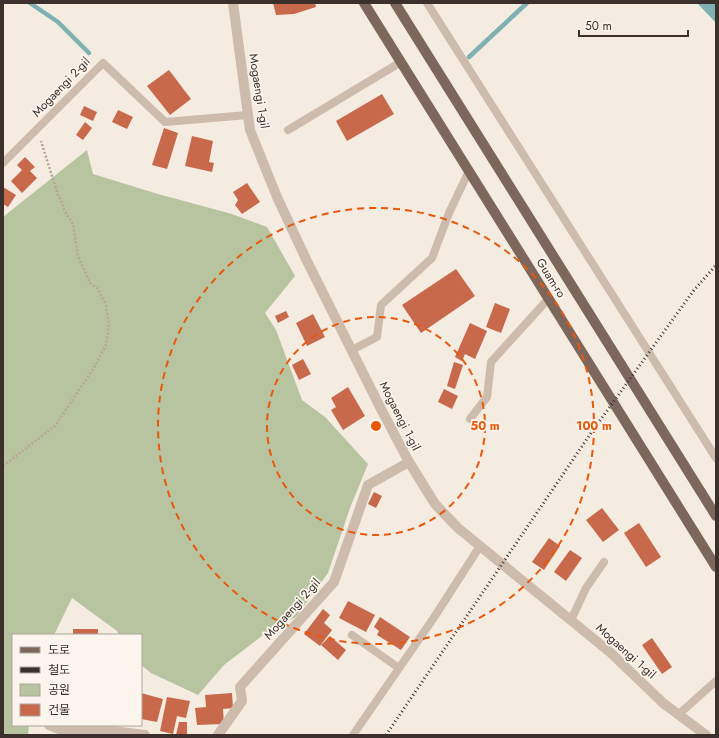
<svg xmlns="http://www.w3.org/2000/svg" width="719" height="738" viewBox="0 0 719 738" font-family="Jost,'Noto Sans KR',sans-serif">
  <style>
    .green { fill: #b8c4a0 }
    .water { fill: #7fb0b2 }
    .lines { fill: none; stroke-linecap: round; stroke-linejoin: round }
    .stream { stroke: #7fb0b2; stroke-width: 4.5 }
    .building { fill: #c8694b }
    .path { stroke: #b9a596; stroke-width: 2.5; stroke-dasharray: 2 2; stroke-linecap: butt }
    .lane { stroke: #cdbbac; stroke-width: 8 }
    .street { stroke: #cdbbac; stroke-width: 10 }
    .primary { stroke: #7d675c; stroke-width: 10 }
    .rail { stroke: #3b302b; stroke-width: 3; stroke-dasharray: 1 3; stroke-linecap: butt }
    .ring { fill: none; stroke: #e8590c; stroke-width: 2; stroke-dasharray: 7 5 }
    .labels { text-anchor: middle; stroke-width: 3.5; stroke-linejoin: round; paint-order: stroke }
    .street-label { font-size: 12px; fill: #3b302b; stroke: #fbf5ee }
    .centre { fill: #e8590c; stroke: #fbf5ee; stroke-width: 2 }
    .ring-label { font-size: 12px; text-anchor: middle; font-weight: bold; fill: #e8590c; stroke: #fbf5ee; stroke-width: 3.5; stroke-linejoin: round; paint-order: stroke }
  </style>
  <rect width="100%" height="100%" fill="#f4ebe1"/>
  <!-- green -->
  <path class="green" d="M 87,150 L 93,174 L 158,194 L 232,214 L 267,227 L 295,276 L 265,313 L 276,330 L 302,400 L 325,417 L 368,464 L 350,508 L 328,573 L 296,617 L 271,629 L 224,665 L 198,695 L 151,673 L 141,665 L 141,635 L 119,635 L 117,631 L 72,598 L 54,635 L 13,635 L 13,725 L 29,725 L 28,735 L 3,735 L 3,217 Z"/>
  <!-- water -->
  <path class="water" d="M 697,3 L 716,3 L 716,23 L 698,4 Z"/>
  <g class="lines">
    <!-- stream -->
    <g class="stream">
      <path d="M 30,3 L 58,22 L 89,53"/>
      <path d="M 469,57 L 527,3"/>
    </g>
  </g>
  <!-- building -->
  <g class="building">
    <path d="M 273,3 L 315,3 L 316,7 L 294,14 L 276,15 Z"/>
    <path d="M 169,70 L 191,99 L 170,115 L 147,86 Z"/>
    <path d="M 382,94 L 394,114 L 347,141 L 336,121 Z"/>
    <path d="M 84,106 L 97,112 L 93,121 L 80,115 Z"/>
    <path d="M 118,110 L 133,117 L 127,129 L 112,122 Z"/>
    <path d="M 85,122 L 92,128 L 83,140 L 76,135 Z"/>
    <path d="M 164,128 L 178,133 L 167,169 L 152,165 Z"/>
    <path d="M 192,136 L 213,141 L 209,162 L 214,163 L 212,172 L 185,166 Z"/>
    <path d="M 25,157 L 35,167 L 30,171 L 37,178 L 22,193 L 11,181 L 22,170 L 17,165 Z"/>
    <path d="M 247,183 L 260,202 L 242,214 L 235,205 L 238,200 L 233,192 Z"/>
    <path d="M 3,187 L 16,195 L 8,207 L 3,204 Z"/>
    <path d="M 456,269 L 475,296 L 421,333 L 402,305 Z"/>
    <path d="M 495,303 L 510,309 L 501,333 L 486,327 Z"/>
    <path d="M 286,311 L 289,317 L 278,323 L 275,316 Z"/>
    <path d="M 313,314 L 325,337 L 307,346 L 296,323 Z"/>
    <path d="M 470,323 L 487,331 L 475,359 L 465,354 L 462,361 L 455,357 Z"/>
    <path d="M 303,359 L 311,374 L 299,380 L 292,365 Z"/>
    <path d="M 454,362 L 463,365 L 455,389 L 447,386 Z"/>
    <path d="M 348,387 L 365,416 L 343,430 L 331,410 L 336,407 L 331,398 Z"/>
    <path d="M 444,389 L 458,396 L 452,409 L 438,402 Z"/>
    <path d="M 374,492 L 382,496 L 376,508 L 368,504 Z"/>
    <path d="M 602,508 L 619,530 L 603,542 L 586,520 Z"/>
    <path d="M 639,523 L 661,557 L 646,567 L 624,533 Z"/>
    <path d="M 549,538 L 560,546 L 544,570 L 532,562 Z"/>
    <path d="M 570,550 L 582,558 L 566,581 L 554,572 Z"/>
    <path d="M 348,601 L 375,615 L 366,632 L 339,618 Z"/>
    <path d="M 323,609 L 330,615 L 324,623 L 332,630 L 320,646 L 304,634 Z"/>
    <path d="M 380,617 L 410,637 L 401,650 L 377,635 L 379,631 L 374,627 Z"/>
    <rect x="73" y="629" width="25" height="6"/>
    <path d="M 330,636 L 346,650 L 338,660 L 321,645 Z"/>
    <path d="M 652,638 L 672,667 L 662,674 L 642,645 Z"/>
    <path d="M 141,693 L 163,699 L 157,722 L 141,719 Z"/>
    <path d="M 232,693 L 233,708 L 223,709 L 224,724 L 197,725 L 195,708 L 206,707 L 205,695 Z"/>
    <path d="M 167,697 L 190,701 L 186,718 L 177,716 L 173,734 L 160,731 Z"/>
    <path d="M 179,722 L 187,722 L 187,735 L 176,735 Z"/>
  </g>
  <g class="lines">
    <!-- path -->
    <path class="path" d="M 3,466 L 55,426 L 95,366 L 106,345 L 109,324 L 106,305 L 98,289 L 90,283 L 78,256 L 73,224 L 64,210 L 63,204 L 58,195 L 41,141"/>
    <!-- lane -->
    <g class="lane">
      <path d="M 427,3 L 716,458"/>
      <path d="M 288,130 L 401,62"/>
      <path d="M 3,163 L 103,63 L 165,122 L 248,115"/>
      <path d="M 352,350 L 377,337 L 381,305 L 432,258 L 449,213 L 469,171"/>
      <path d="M 470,419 L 487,397 L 491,362 L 549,298"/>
      <path d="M 571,620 L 586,588 L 604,562"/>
      <path d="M 352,635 L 399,668"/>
      <path d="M 679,714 L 716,681"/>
      <path d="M 353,735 L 433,619 L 480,546"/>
    </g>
    <!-- street -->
    <g class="street">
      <path d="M 233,3 L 250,130 L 277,197 L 306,259 L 381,409 L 409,462 L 435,504 L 458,528 L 611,653 L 663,703 L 706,735"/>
      <path d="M 49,725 L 62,730 L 97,729 L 145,735"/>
      <path d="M 218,735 L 242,701 L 240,687 L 334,582 L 368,485 L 409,462"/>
    </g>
    <!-- primary -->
    <g class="primary">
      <path d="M 364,3 L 716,567"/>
      <path d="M 395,3 L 716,516"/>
    </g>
    <!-- rail -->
    <path class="rail" d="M 386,735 L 591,433 L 694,290 L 716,265"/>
  </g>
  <!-- distance rings -->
  <g class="ring">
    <circle cx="376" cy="426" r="109"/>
    <circle cx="376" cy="426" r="218"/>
  </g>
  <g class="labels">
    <!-- street labels -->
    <g class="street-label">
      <text transform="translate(61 87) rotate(-46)" y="4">Mogaengi 2-gil</text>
      <text transform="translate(259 91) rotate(81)" y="4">Mogaengi 1-gil</text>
      <text transform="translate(551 278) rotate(58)" y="4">Guam-ro</text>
      <text transform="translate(400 416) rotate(63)" y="4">Mogaengi 1-gil</text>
      <text transform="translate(292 609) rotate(-48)" y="4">Mogaengi 2-gil</text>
      <text transform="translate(626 651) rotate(42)" y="4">Mogaengi 1-gil</text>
    </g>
  </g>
  <circle cx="376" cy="426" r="6" class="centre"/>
  <g class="ring-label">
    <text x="485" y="430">50 m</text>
    <text x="594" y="430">100 m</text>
  </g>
  <!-- border -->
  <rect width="719" height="738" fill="none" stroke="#3b302b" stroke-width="8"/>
  <!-- legend -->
  <rect x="12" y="634" width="130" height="92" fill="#fbf5ee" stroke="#aea6a0"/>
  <rect x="20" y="647" width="20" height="6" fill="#7d675c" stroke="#aea6a0"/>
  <text x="48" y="654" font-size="12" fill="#3b302b">도로</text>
  <rect x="20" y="667" width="20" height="6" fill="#3b302b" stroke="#aea6a0"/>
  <text x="48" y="674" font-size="12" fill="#3b302b">철도</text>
  <rect x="20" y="684" width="20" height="12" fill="#b8c4a0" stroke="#aea6a0"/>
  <text x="48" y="694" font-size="12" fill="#3b302b">공원</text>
  <rect x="20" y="704" width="20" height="12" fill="#c8694b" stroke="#aea6a0"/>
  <text x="48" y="714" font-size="12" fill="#3b302b">건물</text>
  <!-- scale -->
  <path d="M579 30v6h109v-6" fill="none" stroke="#3b302b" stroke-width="2"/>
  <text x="585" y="30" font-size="12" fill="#3b302b" stroke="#fbf5ee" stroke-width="3" paint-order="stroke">50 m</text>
</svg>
